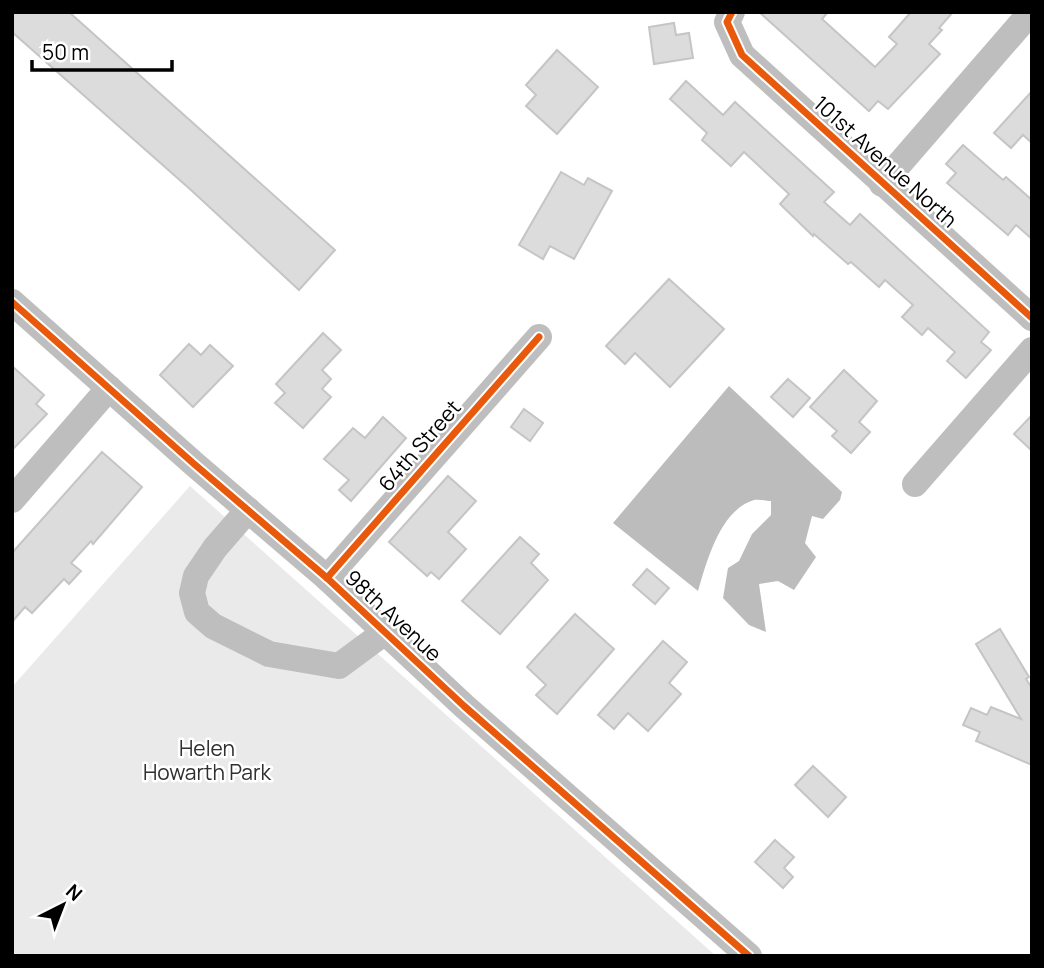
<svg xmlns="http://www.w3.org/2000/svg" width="1044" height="968" viewBox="0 0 1044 968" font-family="Manrope,sans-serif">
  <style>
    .green { fill: #eaeaea }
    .water { fill: #bcbcbc }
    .building { fill: #dcdcdc; stroke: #c5c5c5; stroke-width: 2 }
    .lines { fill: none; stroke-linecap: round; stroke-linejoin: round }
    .minor { stroke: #bebebe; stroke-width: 26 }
    .cycleway-casing { stroke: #fff; stroke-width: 11 }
    .cycleway { stroke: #e8590c; stroke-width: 7 }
    .labels { text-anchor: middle; stroke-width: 5; stroke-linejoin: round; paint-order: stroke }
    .street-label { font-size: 21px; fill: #000; stroke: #fff }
    .park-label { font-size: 21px; fill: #2f2f2f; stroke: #fff }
  </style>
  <rect width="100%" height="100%" fill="#fff"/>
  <!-- green -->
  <path class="green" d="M 190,486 L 716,956 L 12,956 L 12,687 Z"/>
  <!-- water -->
  <path class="water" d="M 729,386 L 842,492 L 840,500 L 823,519 L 812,516 L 805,543 L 816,557 L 794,590 L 778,581 L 759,584 L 766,632 L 749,625 L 723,598 L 728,568 L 739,561 L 752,534 L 771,515 L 771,501 C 767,501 759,499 754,500 C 720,510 707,561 698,591 L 613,523 Z"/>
  <!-- building -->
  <g class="building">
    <path d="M 12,12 L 69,12 L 335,250 L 299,290 L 191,190 L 12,32 Z"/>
    <path d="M 759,12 L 828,12 L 822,19 L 875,67 L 897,44 L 889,37 L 911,12 L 953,12 L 939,28 L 942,30 L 929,44 L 940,54 L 888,109 L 878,101 L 869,111 Z"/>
    <path d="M 674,23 L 676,35 L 689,33 L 693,58 L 654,64 L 649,27 Z"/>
    <path d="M 557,50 L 598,87 L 557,134 L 526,106 L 536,95 L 526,85 Z"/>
    <path d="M 686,81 L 723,115 L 735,102 L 834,192 L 824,202 L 850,225 L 860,214 L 989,332 L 981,342 L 991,350 L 966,378 L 947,361 L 955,352 L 928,328 L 922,335 L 902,317 L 913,305 L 885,280 L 879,287 L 851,262 L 848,264 L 814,234 L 813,236 L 780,204 L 789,194 L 744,152 L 731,166 L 702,140 L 707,133 L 670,99 Z"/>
    <path d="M 1032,91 L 1032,143 L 1023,135 L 1011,148 L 994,133 Z"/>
    <path d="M 963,145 L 1003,180 L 1006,177 L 1032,200 L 1032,239 L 1016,225 L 1008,235 L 947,183 L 956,173 L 946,164 Z"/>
    <path d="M 561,172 L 584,185 L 588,178 L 612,191 L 574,259 L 550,246 L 543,259 L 519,245 Z"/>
    <path d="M 669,279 L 724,329 L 670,387 L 635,353 L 625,364 L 606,346 Z"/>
    <path d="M 323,333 L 341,350 L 322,370 L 331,379 L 322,389 L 331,397 L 303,428 L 275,403 L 285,393 L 276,384 Z"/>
    <path d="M 189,344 L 201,355 L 210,345 L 233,366 L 193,407 L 160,375 Z"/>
    <path d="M 12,366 L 44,395 L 36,404 L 47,414 L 12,450 Z"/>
    <path d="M 844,370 L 877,401 L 859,422 L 870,432 L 851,453 L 832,436 L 837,431 L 810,407 Z"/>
    <path d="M 788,379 L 810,398 L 793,417 L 771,397 Z"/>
    <path d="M 524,409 L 543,423 L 530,441 L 511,427 Z"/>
    <path d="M 1032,415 L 1032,451 L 1014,434 Z"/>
    <path d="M 383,417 L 406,438 L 351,501 L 339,490 L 349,480 L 324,459 L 353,428 L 365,438 Z"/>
    <path d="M 102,452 L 142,487 L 93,544 L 91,541 L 71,563 L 81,571 L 69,584 L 64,579 L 32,613 L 25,607 L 12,622 L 12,553 Z"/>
    <path d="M 448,476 L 476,501 L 448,532 L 466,549 L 439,579 L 431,572 L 427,576 L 389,542 Z"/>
    <path d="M 520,537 L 539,554 L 531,563 L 548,580 L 500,634 L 462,601 Z"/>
    <path d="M 647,569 L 669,588 L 655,604 L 633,585 Z"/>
    <path d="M 575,614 L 614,649 L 557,714 L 536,695 L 546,685 L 527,667 Z"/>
    <path d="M 1000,629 L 1029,677 L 1026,679 L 1032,688 L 1032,765 L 976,741 L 980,732 L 963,725 L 971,708 L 987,715 L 991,707 L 1021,719 L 976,644 Z"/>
    <path d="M 663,641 L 687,662 L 669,683 L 681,694 L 648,731 L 628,713 L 614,729 L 598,715 Z"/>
    <path d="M 813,766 L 846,797 L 828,817 L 795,785 Z"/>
    <path d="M 775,840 L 794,857 L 784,868 L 793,877 L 783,888 L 755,862 Z"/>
  </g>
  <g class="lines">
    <!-- minor -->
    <g class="minor">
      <path d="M 732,12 L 727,22 L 742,55 L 1032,318"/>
      <path d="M 882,184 L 1031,12"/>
      <path d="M 12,302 L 193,463 L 327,578 L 464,706 L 749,956"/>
      <path d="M 915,484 L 1032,350"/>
      <path d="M 12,500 L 109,388"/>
      <path d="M 248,510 L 215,548 L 196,576 L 192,593 L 197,612 L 213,626 L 269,654 L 339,666 L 385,632"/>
      <path d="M 327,578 L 539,337"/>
    </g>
    <defs>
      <g id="cycleway">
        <path d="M 732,12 L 727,22 L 742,55 L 1032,318"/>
        <path d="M 12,302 L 193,463 L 327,578 L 464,706 L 749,956"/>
        <path d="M 327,578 L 539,337"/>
      </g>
    </defs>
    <!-- cycleway casing -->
    <use href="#cycleway" class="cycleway-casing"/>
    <!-- cycleway -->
    <use href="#cycleway" class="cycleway"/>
  </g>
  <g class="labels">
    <!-- street labels -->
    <g class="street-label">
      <text transform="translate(885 162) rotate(42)" y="7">101st Avenue North</text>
      <text transform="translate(420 446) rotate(-49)" y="7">64th Street</text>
      <text transform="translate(393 616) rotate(43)" y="7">98th Avenue</text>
    </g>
    <!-- park labels -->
    <g class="park-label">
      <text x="207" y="756">Helen<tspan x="207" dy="24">Howarth Park</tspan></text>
    </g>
  </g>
  <!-- border -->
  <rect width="1044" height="968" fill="none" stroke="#000000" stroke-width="28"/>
  <!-- north arrow -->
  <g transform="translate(63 905) rotate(42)" stroke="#ffffff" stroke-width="5" paint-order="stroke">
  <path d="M0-5L12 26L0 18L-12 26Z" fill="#000000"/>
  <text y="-10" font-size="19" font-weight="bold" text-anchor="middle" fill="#000000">N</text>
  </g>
  <!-- scale -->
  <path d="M32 60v10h140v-10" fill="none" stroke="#000000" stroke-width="3.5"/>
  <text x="42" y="60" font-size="21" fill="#000000" stroke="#ffffff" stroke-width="5" paint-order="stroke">50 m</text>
</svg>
